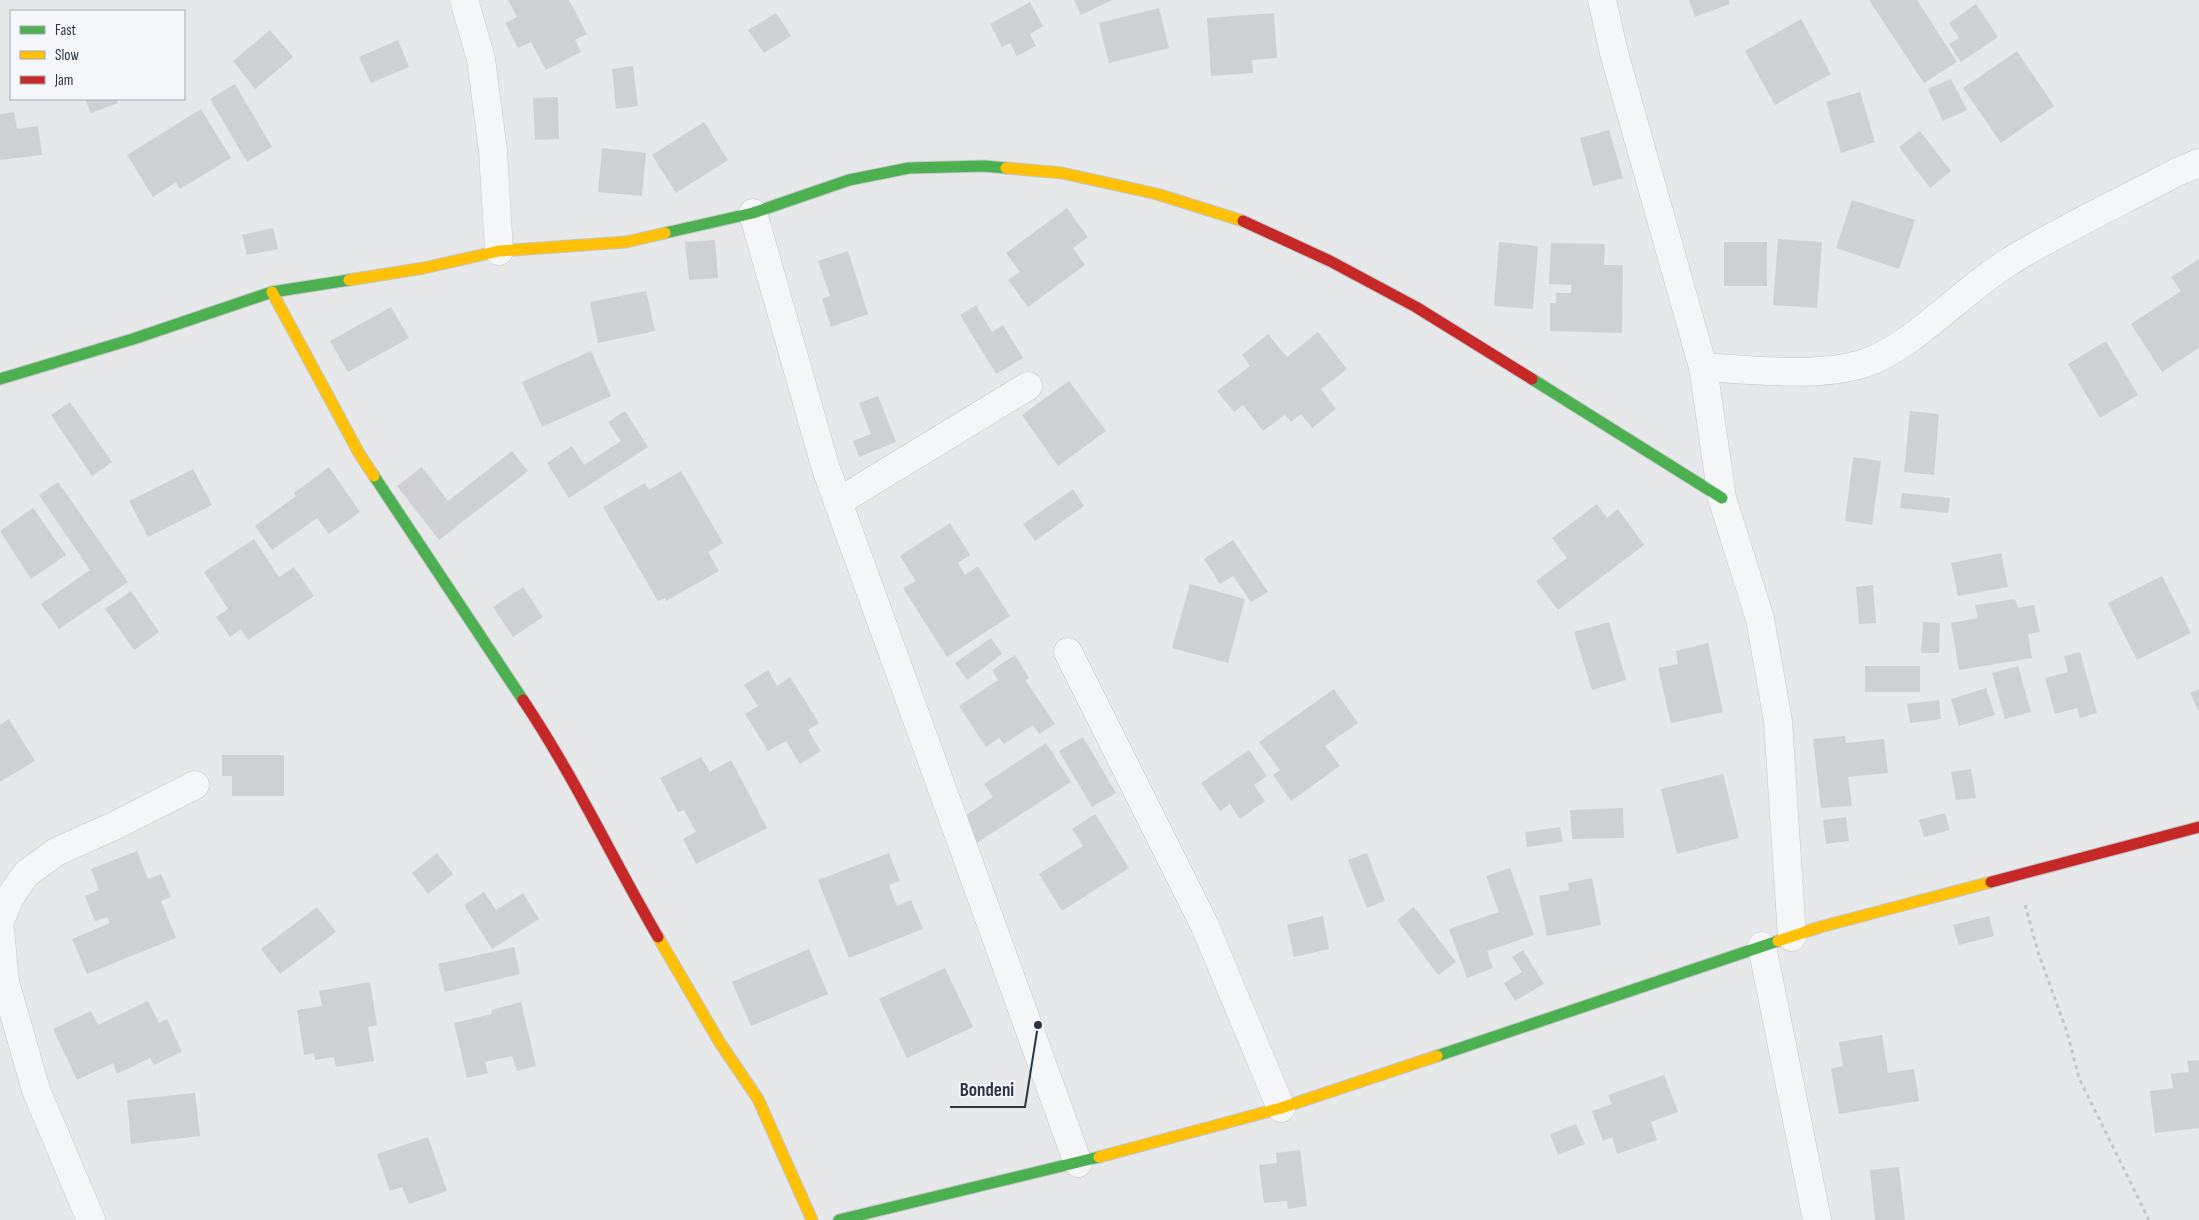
<svg xmlns="http://www.w3.org/2000/svg" width="2199" height="1220" viewBox="0 0 2199 1220" font-family="'Sofia Sans Condensed',sans-serif">
  <style>
    .building { fill: #ced0d3 }
    .lines { fill: none; stroke-linecap: round; stroke-linejoin: round }
    .street-casing { stroke: #c4c6c8; stroke-width: 29 }
    .fast-casing { stroke: #c4c6c8; stroke-width: 13 }
    .slow-casing { stroke: #c4c6c8; stroke-width: 13 }
    .jam-casing { stroke: #c4c6c8; stroke-width: 13 }
    .path { stroke: #c5c6ca; stroke-width: 3; stroke-dasharray: 4 4; stroke-linecap: butt }
    .street { stroke: #f5f6f7; stroke-width: 28 }
    .fast { stroke: #4caf50; stroke-width: 11 }
    .slow { stroke: #ffc107; stroke-width: 11 }
    .jam { stroke: #c62828; stroke-width: 11 }
    .leader { fill: none; stroke: #2b3445; stroke-width: 2 }
    .callout-dot { fill: #2b3445; stroke: #f4f6f9; stroke-width: 2 }
    .callout-label { font-size: 19px; text-anchor: middle; font-weight: bold; fill: #2b3445; stroke: #f4f6f9; stroke-width: 4; stroke-linejoin: round; paint-order: stroke }
  </style>
  <rect width="100%" height="100%" fill="#e6e8ea"/>
  <!-- building -->
  <g class="building">
    <path d="M 508,0 L 569,0 L 587,34 L 575,40 L 581,52 L 546,70 L 531,42 L 518,48 L 505,23 L 517,17 Z"/>
    <path d="M 1074,0 L 1112,0 L 1081,15 Z"/>
    <path d="M 1689,0 L 1729,0 L 1730,4 L 1695,17 Z"/>
    <path d="M 1869,0 L 1917,0 L 1957,62 L 1924,83 Z"/>
    <path d="M 1030,2 L 1043,26 L 1030,34 L 1036,46 L 1017,56 L 1010,43 L 1002,47 L 990,24 Z"/>
    <path d="M 1976,4 L 1998,37 L 1961,62 L 1949,44 L 1959,38 L 1949,23 Z"/>
    <path d="M 1159,8 L 1169,48 L 1109,63 L 1099,23 Z"/>
    <path d="M 776,13 L 791,36 L 764,53 L 748,30 Z"/>
    <path d="M 1274,13 L 1277,58 L 1252,60 L 1253,73 L 1211,76 L 1207,18 Z"/>
    <path d="M 1801,19 L 1831,74 L 1775,105 L 1745,51 Z"/>
    <path d="M 270,30 L 293,57 L 255,89 L 233,61 Z"/>
    <path d="M 398,40 L 409,67 L 371,83 L 359,57 Z"/>
    <path d="M 2017,51 L 2054,106 L 2001,143 L 1963,88 Z"/>
    <path d="M 633,66 L 638,106 L 616,109 L 612,69 Z"/>
    <path d="M 1951,79 L 1967,110 L 1943,121 L 1928,89 Z"/>
    <path d="M 235,84 L 272,147 L 247,162 L 210,99 Z"/>
    <path d="M 1860,92 L 1875,142 L 1841,153 L 1826,102 Z"/>
    <path d="M 558,97 L 559,139 L 535,140 L 533,98 Z"/>
    <path d="M 85,99 L 116,99 L 118,103 L 91,113 Z"/>
    <path d="M 201,109 L 231,158 L 180,189 L 176,182 L 153,197 L 127,155 Z"/>
    <path d="M 14,112 L 17,129 L 38,126 L 42,155 L 0,160 L 0,114 Z"/>
    <path d="M 704,122 L 728,160 L 676,193 L 652,155 Z"/>
    <path d="M 1609,130 L 1623,178 L 1593,186 L 1580,138 Z"/>
    <path d="M 1920,131 L 1951,171 L 1930,188 L 1899,147 Z"/>
    <path d="M 602,148 L 646,153 L 642,196 L 598,192 Z"/>
    <path d="M 1852,200 L 1915,220 L 1899,269 L 1836,248 Z"/>
    <path d="M 1067,208 L 1088,237 L 1073,248 L 1085,265 L 1028,307 L 1008,280 L 1020,272 L 1006,253 Z"/>
    <path d="M 273,228 L 278,249 L 247,255 L 242,235 Z"/>
    <path d="M 1778,239 L 1822,242 L 1817,308 L 1773,305 Z"/>
    <path d="M 715,240 L 718,278 L 689,280 L 685,242 Z"/>
    <path d="M 1499,242 L 1538,246 L 1533,309 L 1494,306 Z"/>
    <rect x="1724" y="242" width="43" height="44"/>
    <path d="M 1551,243 L 1605,244 L 1604,265 L 1623,265 L 1622,333 L 1550,331 L 1550,303 L 1556,303 L 1556,293 L 1571,293 L 1571,285 L 1549,284 Z"/>
    <path d="M 848,251 L 868,314 L 831,327 L 822,299 L 830,296 L 818,261 Z"/>
    <path d="M 2199,259 L 2199,348 L 2162,372 L 2131,324 L 2181,291 L 2171,277 Z"/>
    <path d="M 646,291 L 655,331 L 598,343 L 590,302 Z"/>
    <path d="M 976,305 L 992,332 L 1003,325 L 1023,358 L 996,374 L 960,315 Z"/>
    <path d="M 391,307 L 409,338 L 348,372 L 330,341 Z"/>
    <path d="M 1318,332 L 1347,369 L 1321,389 L 1336,409 L 1312,428 L 1301,414 L 1291,422 L 1285,415 L 1263,431 L 1243,405 L 1234,412 L 1217,391 L 1250,366 L 1242,355 L 1268,334 L 1287,357 Z"/>
    <path d="M 2106,341 L 2138,395 L 2100,418 L 2068,364 Z"/>
    <path d="M 591,351 L 611,396 L 542,427 L 522,382 Z"/>
    <path d="M 1069,381 L 1106,431 L 1058,466 L 1022,415 Z"/>
    <path d="M 878,396 L 896,442 L 859,457 L 853,441 L 871,434 L 859,403 Z"/>
    <path d="M 70,402 L 112,462 L 92,476 L 51,415 Z"/>
    <path d="M 625,411 L 648,447 L 569,498 L 547,463 L 572,446 L 584,465 L 621,441 L 608,422 Z"/>
    <path d="M 1910,411 L 1939,414 L 1934,475 L 1904,472 Z"/>
    <path d="M 512,451 L 528,471 L 439,540 L 397,486 L 422,467 L 448,501 Z"/>
    <path d="M 1853,457 L 1881,461 L 1872,525 L 1845,521 Z"/>
    <path d="M 329,467 L 360,512 L 329,534 L 317,518 L 272,550 L 255,526 L 296,496 L 294,493 Z"/>
    <path d="M 193,469 L 212,505 L 148,537 L 129,501 Z"/>
    <path d="M 681,471 L 723,543 L 708,552 L 719,571 L 666,601 L 665,598 L 658,601 L 603,507 L 645,483 L 649,490 Z"/>
    <path d="M 58,482 L 128,582 L 59,629 L 41,604 L 90,570 L 39,495 Z"/>
    <path d="M 1073,489 L 1084,506 L 1035,541 L 1023,524 Z"/>
    <path d="M 1902,493 L 1950,498 L 1948,513 L 1900,508 Z"/>
    <path d="M 1597,504 L 1607,518 L 1618,509 L 1644,545 L 1558,610 L 1536,581 L 1567,558 L 1552,538 Z"/>
    <path d="M 33,508 L 66,555 L 31,579 L 0,531 Z"/>
    <path d="M 950,523 L 970,555 L 958,563 L 965,575 L 978,566 L 1010,616 L 947,657 L 903,588 L 916,581 L 900,556 Z"/>
    <path d="M 254,539 L 279,577 L 294,567 L 314,596 L 248,640 L 241,629 L 230,637 L 216,617 L 228,609 L 204,572 Z"/>
    <path d="M 1233,540 L 1268,592 L 1251,602 L 1233,576 L 1220,584 L 1204,559 Z"/>
    <path d="M 2001,553 L 2008,587 L 1958,596 L 1951,563 Z"/>
    <path d="M 2162,576 L 2191,633 L 2137,660 L 2108,603 Z"/>
    <path d="M 1190,584 L 1245,599 L 1228,663 L 1172,648 Z"/>
    <path d="M 1873,585 L 1876,623 L 1859,624 L 1856,587 Z"/>
    <path d="M 523,587 L 543,617 L 513,637 L 493,607 Z"/>
    <path d="M 131,591 L 159,632 L 134,650 L 105,609 Z"/>
    <path d="M 2015,599 L 2018,608 L 2034,605 L 2040,632 L 2028,634 L 2032,658 L 1959,670 L 1951,623 L 1978,618 L 1975,605 Z"/>
    <path d="M 1609,622 L 1626,680 L 1592,690 L 1574,632 Z"/>
    <path d="M 1923,622 L 1940,623 L 1939,653 L 1921,653 Z"/>
    <path d="M 991,638 L 1002,654 L 967,680 L 955,663 Z"/>
    <path d="M 1708,643 L 1723,712 L 1671,723 L 1658,668 L 1678,664 L 1676,651 Z"/>
    <path d="M 2080,652 L 2097,713 L 2080,718 L 2077,708 L 2055,714 L 2045,678 L 2068,672 L 2064,656 Z"/>
    <path d="M 1015,655 L 1029,678 L 1026,681 L 1055,724 L 1039,734 L 1033,725 L 1004,744 L 999,738 L 986,747 L 959,706 L 998,680 L 992,670 Z"/>
    <rect x="1865" y="666" width="55" height="26"/>
    <path d="M 2018,666 L 2031,712 L 2005,719 L 1992,673 Z"/>
    <path d="M 768,670 L 777,686 L 790,677 L 819,723 L 808,730 L 821,751 L 800,764 L 786,741 L 768,751 L 745,714 L 758,706 L 744,685 Z"/>
    <path d="M 1986,688 L 1995,715 L 1959,726 L 1951,699 Z"/>
    <path d="M 1334,689 L 1358,723 L 1325,746 L 1340,766 L 1291,801 L 1273,775 L 1280,770 L 1259,742 Z"/>
    <path d="M 2199,689 L 2199,712 L 2190,693 Z"/>
    <path d="M 1939,700 L 1941,719 L 1910,723 L 1907,704 Z"/>
    <path d="M 9,719 L 35,761 L 0,782 L 0,725 Z"/>
    <path d="M 1845,736 L 1846,743 L 1884,739 L 1888,773 L 1848,777 L 1852,806 L 1821,808 L 1813,739 Z"/>
    <path d="M 1083,737 L 1116,793 L 1092,807 L 1059,751 Z"/>
    <path d="M 1046,743 L 1071,782 L 972,846 L 956,822 L 993,797 L 984,784 Z"/>
    <path d="M 1249,750 L 1267,776 L 1254,785 L 1265,801 L 1240,819 L 1230,804 L 1220,811 L 1201,783 Z"/>
    <path d="M 222,755 L 284,755 L 284,796 L 232,796 L 232,776 L 222,776 Z"/>
    <path d="M 701,757 L 710,772 L 731,760 L 767,828 L 696,864 L 683,839 L 696,832 L 684,810 L 678,812 L 660,778 Z"/>
    <path d="M 1971,769 L 1976,798 L 1956,800 L 1951,772 Z"/>
    <path d="M 1723,774 L 1739,838 L 1677,854 L 1661,789 Z"/>
    <path d="M 1623,808 L 1624,838 L 1572,839 L 1570,810 Z"/>
    <path d="M 1945,813 L 1950,830 L 1924,837 L 1919,820 Z"/>
    <path d="M 1095,814 L 1129,868 L 1062,911 L 1039,874 L 1083,846 L 1072,829 Z"/>
    <path d="M 1846,817 L 1849,841 L 1826,844 L 1823,820 Z"/>
    <path d="M 1560,827 L 1563,842 L 1527,847 L 1525,832 Z"/>
    <path d="M 137,851 L 148,879 L 161,874 L 171,897 L 161,901 L 176,938 L 87,974 L 72,939 L 110,923 L 107,917 L 95,921 L 85,896 L 99,890 L 91,869 Z"/>
    <path d="M 437,853 L 453,874 L 428,894 L 412,873 Z"/>
    <path d="M 889,853 L 900,881 L 889,885 L 897,906 L 911,900 L 923,929 L 849,958 L 818,880 Z"/>
    <path d="M 1367,853 L 1385,901 L 1367,908 L 1348,860 Z"/>
    <path d="M 1510,868 L 1534,935 L 1487,951 L 1493,968 L 1467,978 L 1449,929 L 1499,912 L 1486,876 Z"/>
    <path d="M 1592,878 L 1601,925 L 1547,936 L 1539,896 L 1569,890 L 1568,883 Z"/>
    <path d="M 484,892 L 496,910 L 523,893 L 539,919 L 492,949 L 464,905 Z"/>
    <path d="M 317,907 L 336,932 L 280,974 L 261,949 Z"/>
    <path d="M 1414,907 L 1456,962 L 1438,975 L 1397,920 Z"/>
    <path d="M 1323,916 L 1329,949 L 1294,957 L 1287,925 Z"/>
    <path d="M 1989,916 L 1994,936 L 1959,945 L 1953,925 Z"/>
    <path d="M 514,947 L 520,974 L 445,992 L 438,964 Z"/>
    <path d="M 809,949 L 828,994 L 751,1026 L 732,982 Z"/>
    <path d="M 1523,950 L 1544,984 L 1515,1001 L 1504,983 L 1522,972 L 1512,957 Z"/>
    <path d="M 945,968 L 973,1027 L 907,1058 L 879,999 Z"/>
    <path d="M 370,982 L 377,1025 L 368,1027 L 374,1061 L 336,1067 L 334,1057 L 315,1060 L 314,1053 L 304,1055 L 297,1010 L 322,1006 L 319,991 Z"/>
    <path d="M 148,1001 L 159,1023 L 167,1019 L 182,1052 L 154,1065 L 150,1058 L 117,1074 L 113,1063 L 77,1080 L 53,1029 L 91,1011 L 98,1025 Z"/>
    <path d="M 521,1002 L 536,1066 L 517,1071 L 512,1056 L 485,1062 L 488,1073 L 467,1078 L 454,1023 L 492,1014 L 491,1010 Z"/>
    <path d="M 1882,1035 L 1888,1073 L 1914,1069 L 1919,1101 L 1839,1114 L 1831,1069 L 1843,1066 L 1839,1042 Z"/>
    <path d="M 2199,1060 L 2199,1128 L 2155,1133 L 2150,1091 L 2173,1088 L 2171,1074 L 2189,1072 L 2187,1061 Z"/>
    <path d="M 1664,1075 L 1678,1112 L 1651,1122 L 1657,1140 L 1617,1154 L 1612,1137 L 1603,1141 L 1592,1111 L 1612,1104 L 1608,1095 Z"/>
    <path d="M 195,1093 L 200,1136 L 131,1144 L 127,1100 Z"/>
    <path d="M 1576,1124 L 1585,1144 L 1558,1155 L 1550,1134 Z"/>
    <path d="M 428,1137 L 447,1191 L 409,1204 L 402,1187 L 390,1191 L 377,1154 Z"/>
    <path d="M 1300,1150 L 1307,1206 L 1288,1209 L 1287,1201 L 1264,1203 L 1259,1165 L 1277,1163 L 1276,1153 Z"/>
    <path d="M 1899,1167 L 1905,1220 L 1875,1220 L 1870,1170 Z"/>
  </g>
  <g class="lines">
    <defs>
      <g id="street">
        <path d="M 464,0 L 481,59 L 493,151 L 499,251"/>
        <path d="M 1602,0 L 1614,53 L 1703,367 L 1722,498 L 1760,619 L 1778,721 L 1792,937"/>
        <path d="M 753,213 L 826,469 L 1078,1163"/>
        <path d="M 1703,367 C 1750,370 1821,378 1865,363 C 1914,346 1962,291 2007,263 C 2061,229 2121,202 2177,172 L 2199,163"/>
        <path d="M 838,502 L 1028,386"/>
        <path d="M 1068,652 L 1205,926 L 1281,1108"/>
        <path d="M 0,921 L 10,897 L 26,874 L 56,852 L 116,825 L 195,785"/>
        <path d="M 0,930 L 5,982 L 36,1090 L 91,1220"/>
        <path d="M 1762,946 L 1817,1220"/>
      </g>
      <g id="fast">
        <path d="M 665,233 L 753,213 L 849,180 L 909,168 L 984,166 L 1006,168"/>
        <path d="M 0,379 L 133,339 L 272,292 L 349,280"/>
        <path d="M 1532,379 L 1722,498"/>
        <path d="M 374,476 L 523,700"/>
        <path d="M 1437,1056 L 1778,941"/>
        <path d="M 839,1220 L 1099,1157"/>
      </g>
      <g id="slow">
        <path d="M 1006,168 L 1062,173 L 1157,194 L 1243,221"/>
        <path d="M 349,280 L 424,268 L 499,251 L 626,242 L 665,233"/>
        <path d="M 272,292 L 360,455 L 374,476"/>
        <path d="M 658,937 L 720,1043 L 758,1099 L 812,1220"/>
        <path d="M 1778,941 L 1820,927 L 1991,882"/>
        <path d="M 1099,1157 L 1281,1108 L 1437,1056"/>
      </g>
      <g id="jam">
        <path d="M 1243,221 L 1330,261 L 1416,307 L 1532,379"/>
        <path d="M 523,700 C 574,776 612,858 658,937"/>
        <path d="M 1991,882 L 2199,827"/>
      </g>
    </defs>
    <!-- street casing -->
    <use href="#street" class="street-casing"/>
    <!-- fast casing -->
    <use href="#fast" class="fast-casing"/>
    <!-- slow casing -->
    <use href="#slow" class="slow-casing"/>
    <!-- jam casing -->
    <use href="#jam" class="jam-casing"/>
    <!-- path -->
    <path class="path" d="M 2025,905 L 2039,955 L 2067,1032 L 2079,1078 L 2149,1220"/>
    <!-- street -->
    <use href="#street" class="street"/>
    <!-- fast -->
    <use href="#fast" class="fast"/>
    <!-- slow -->
    <use href="#slow" class="slow"/>
    <!-- jam -->
    <use href="#jam" class="jam"/>
  </g>
  <!-- callouts -->
  <path class="leader" d="M1038 1025L1025 1107H950"/>
  <circle class="callout-dot" cx="1038" cy="1025" r="5"/>
  <g class="callout-label">
    <text x="987" y="1096">Bondeni</text>
  </g>
  <!-- legend -->
  <rect x="10" y="10" width="175" height="90" fill="#f4f6f9" stroke="#a4a8b1"/>
  <rect x="20" y="26" width="25" height="8" fill="#4caf50" stroke="#a4a8b1"/>
  <text x="55" y="35" font-size="15" fill="#2b3445">Fast</text>
  <rect x="20" y="51" width="25" height="8" fill="#ffc107" stroke="#a4a8b1"/>
  <text x="55" y="60" font-size="15" fill="#2b3445">Slow</text>
  <rect x="20" y="76" width="25" height="8" fill="#c62828" stroke="#a4a8b1"/>
  <text x="55" y="85" font-size="15" fill="#2b3445">Jam</text>
</svg>
